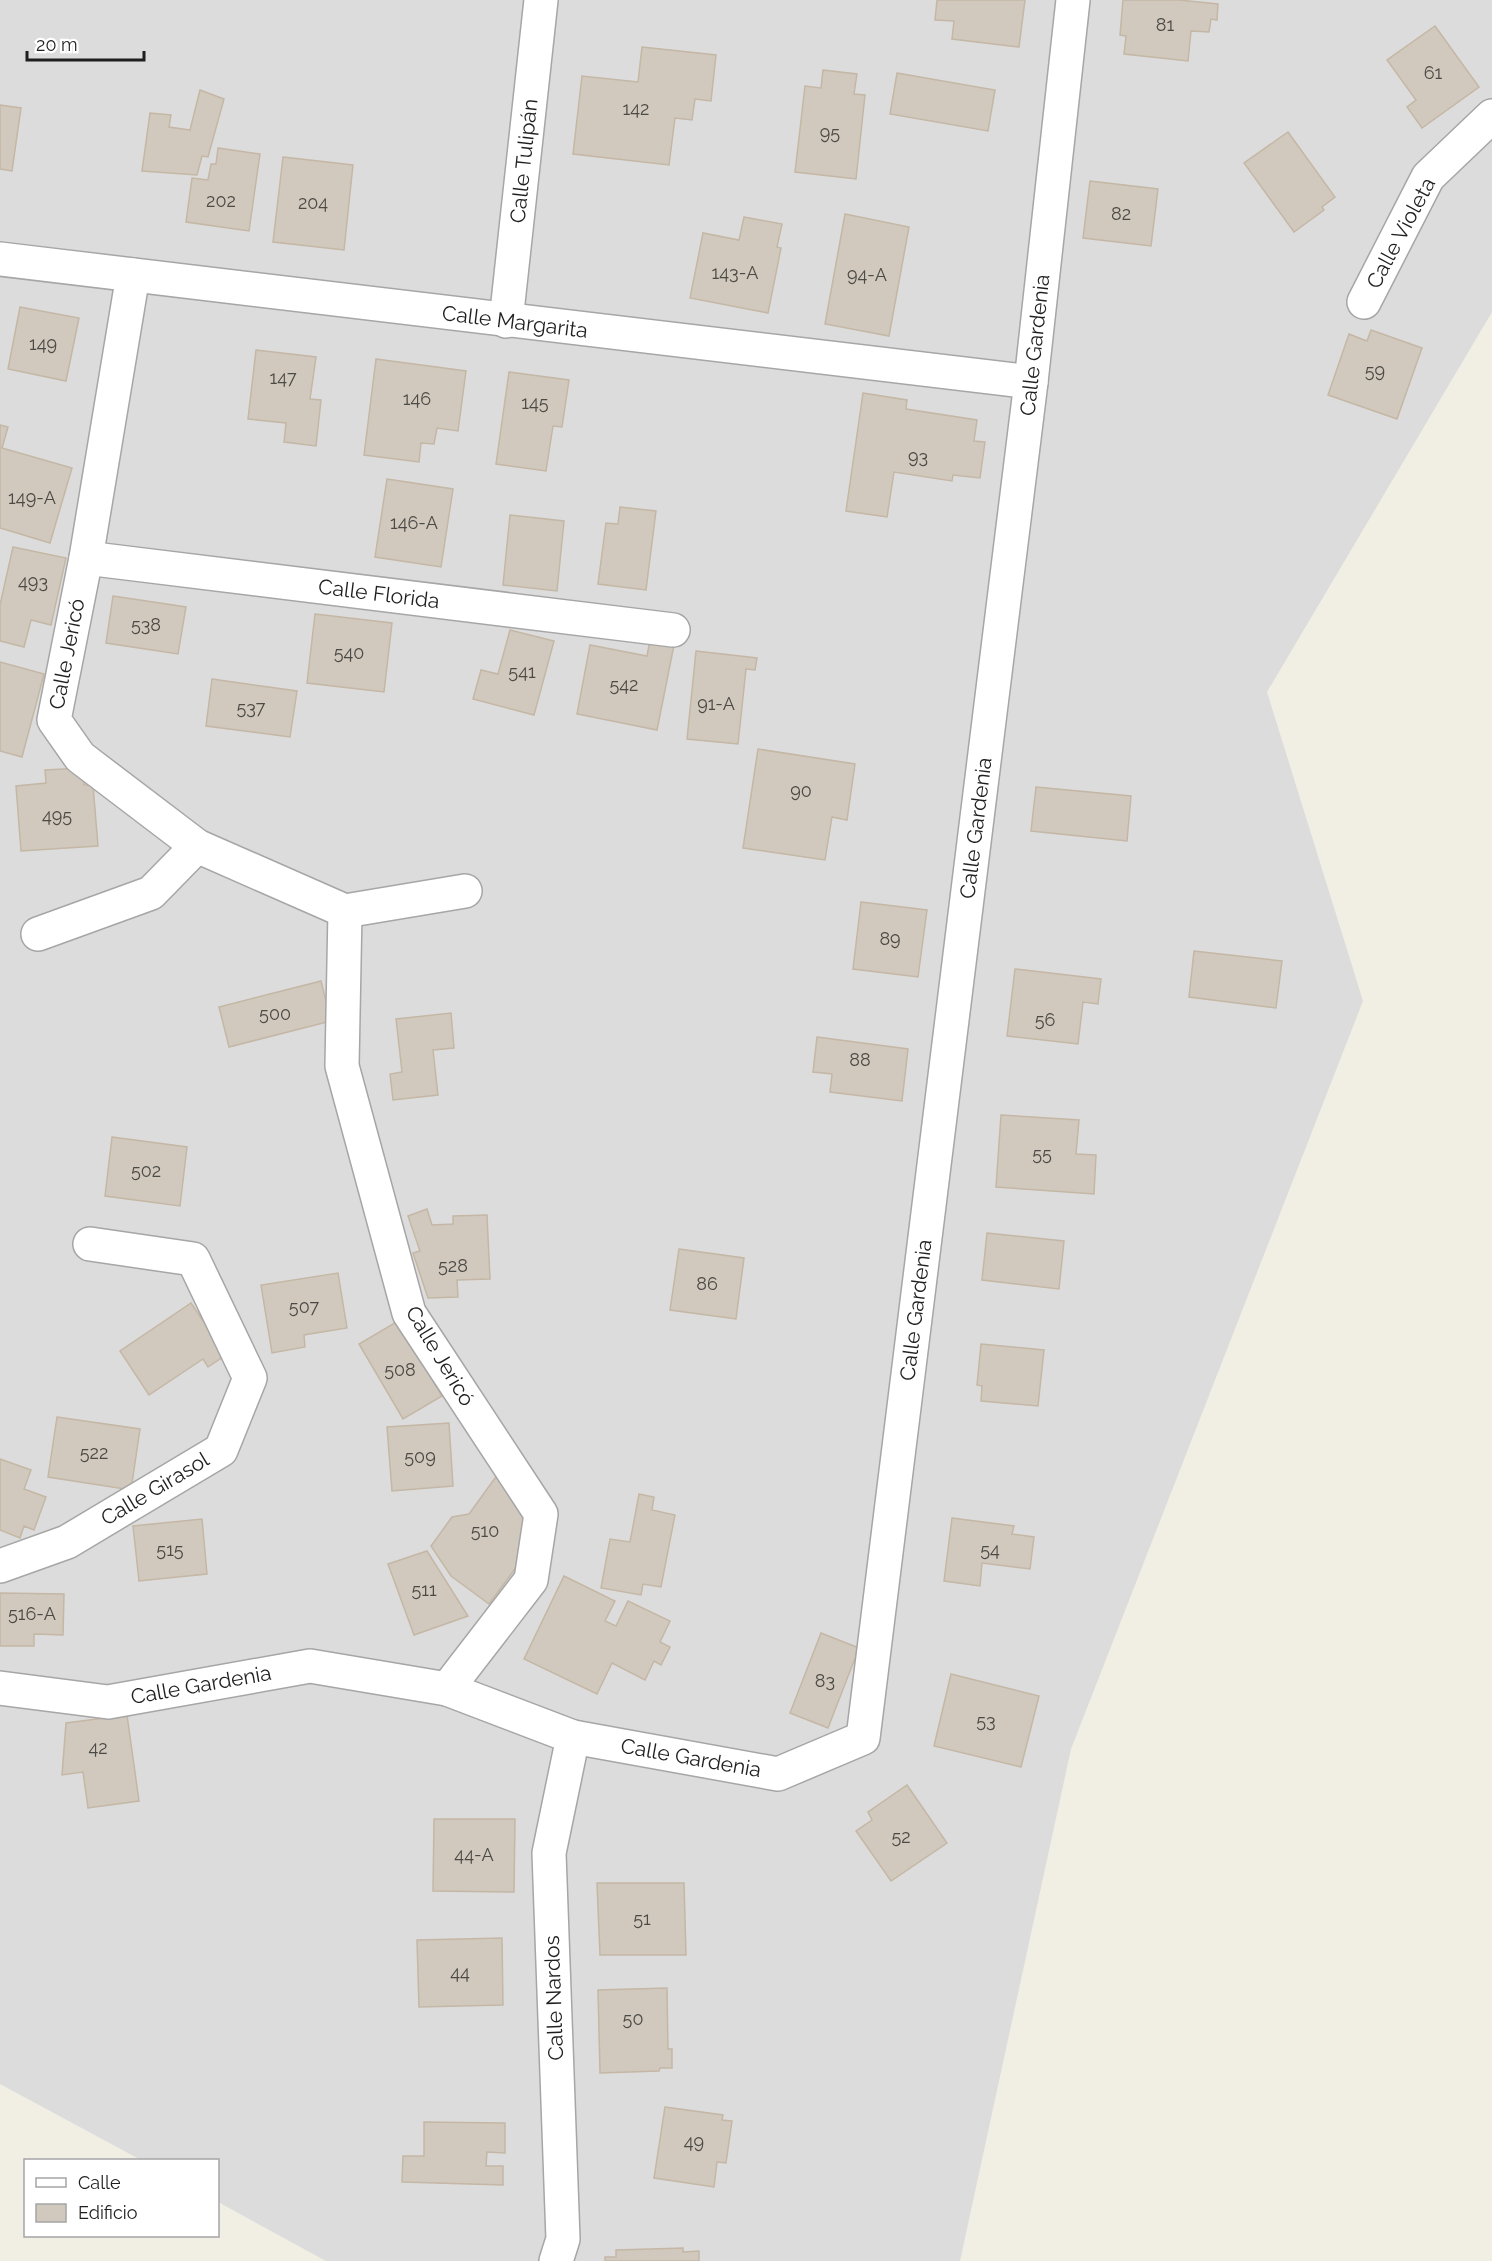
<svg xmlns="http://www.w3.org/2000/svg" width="1492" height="2261" viewBox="0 0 1492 2261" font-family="Raleway,sans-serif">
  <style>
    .residential { fill: #dddcdc }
    .building { fill: #d1c9bd; stroke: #c4b7a5; stroke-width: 1.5 }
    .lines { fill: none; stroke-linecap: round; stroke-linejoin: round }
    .street-casing { stroke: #a6a6a6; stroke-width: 36 }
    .street { stroke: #fff; stroke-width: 33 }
    .labels { text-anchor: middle; stroke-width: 4.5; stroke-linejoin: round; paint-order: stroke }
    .number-label { font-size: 18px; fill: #4c4a46 }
    .street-label { font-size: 21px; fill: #1f1f1f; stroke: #fff }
  </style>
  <rect width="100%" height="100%" fill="#f1eee4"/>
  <!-- residential -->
  <path class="residential" d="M 0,0 L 1492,0 L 1492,312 L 1267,692 L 1363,1001 L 1071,1749 L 960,2261 L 326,2261 L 218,2202 L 218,2160 L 141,2160 L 0,2084 Z"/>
  <!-- building -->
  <g class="building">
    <path d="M 937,0 L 1025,0 L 1019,47 L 952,39 L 954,21 L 935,20 Z"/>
    <path d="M 1123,0 L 1179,0 L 1218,4 L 1217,20 L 1211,19 L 1209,32 L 1191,31 L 1188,61 L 1124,54 L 1126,36 L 1120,35 Z"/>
    <path d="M 1435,26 L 1479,87 L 1422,128 L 1407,107 L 1416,100 L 1387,60 Z"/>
    <path d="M 642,47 L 716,55 L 711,101 L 695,99 L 692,120 L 675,118 L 669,165 L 573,154 L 582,76 L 638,82 Z"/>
    <path d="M 823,70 L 857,74 L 854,94 L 865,95 L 856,179 L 795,172 L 805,86 L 821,88 Z"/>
    <path d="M 897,73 L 995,90 L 988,131 L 890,114 Z"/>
    <path d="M 200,90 L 224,99 L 208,157 L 202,156 L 197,175 L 142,171 L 150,113 L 171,115 L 169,127 L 190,130 Z"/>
    <path d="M 0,105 L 21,108 L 12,171 L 0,169 Z"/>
    <path d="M 1288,132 L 1335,197 L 1322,207 L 1324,210 L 1294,232 L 1244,163 Z"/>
    <path d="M 218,148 L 260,154 L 249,231 L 186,222 L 192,178 L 208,180 L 211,164 L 216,164 Z"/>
    <path d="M 283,157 L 353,165 L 344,250 L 273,242 Z"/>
    <path d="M 1090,181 L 1158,189 L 1151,246 L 1083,238 Z"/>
    <path d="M 845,214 L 909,227 L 889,336 L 825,324 Z"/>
    <path d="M 744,217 L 782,224 L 777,247 L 781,248 L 768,313 L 690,298 L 703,233 L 739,240 Z"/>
    <path d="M 20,307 L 79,318 L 66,381 L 8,369 Z"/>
    <path d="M 1371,330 L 1422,348 L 1397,419 L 1328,395 L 1349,334 L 1367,341 Z"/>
    <path d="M 256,350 L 316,357 L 310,399 L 321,400 L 316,446 L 284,442 L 286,423 L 248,419 Z"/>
    <path d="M 376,359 L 466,371 L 458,431 L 437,428 L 434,444 L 421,443 L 419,462 L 364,455 Z"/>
    <path d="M 509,372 L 569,380 L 562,427 L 553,426 L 546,471 L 496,464 Z"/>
    <path d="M 863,393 L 907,400 L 906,409 L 977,420 L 974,441 L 985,442 L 980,478 L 953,475 L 952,481 L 894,472 L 887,517 L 846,511 Z"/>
    <path d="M 0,425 L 8,427 L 2,448 L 72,468 L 50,543 L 0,528 Z"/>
    <path d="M 387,479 L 453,489 L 441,567 L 375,557 Z"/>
    <path d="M 620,507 L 656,511 L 646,590 L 598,584 L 606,523 L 618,524 Z"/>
    <path d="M 510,515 L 564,521 L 557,591 L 503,585 Z"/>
    <path d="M 13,547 L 66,558 L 51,625 L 31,620 L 24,647 L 0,641 L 0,605 Z"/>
    <path d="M 113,596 L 186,607 L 178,654 L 106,643 Z"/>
    <path d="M 315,614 L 392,623 L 384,692 L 307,683 Z"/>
    <path d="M 510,630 L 554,641 L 534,715 L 473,699 L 481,670 L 498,674 Z"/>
    <path d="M 650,640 L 674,645 L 657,730 L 577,714 L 590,645 L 647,656 Z"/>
    <path d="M 696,651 L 757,658 L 755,670 L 746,669 L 738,744 L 687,739 Z"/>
    <path d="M 0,662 L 44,674 L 22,757 L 0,751 Z"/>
    <path d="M 212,679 L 297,691 L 290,737 L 206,726 Z"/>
    <path d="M 758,749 L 855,764 L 847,820 L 832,817 L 825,860 L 743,848 Z"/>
    <path d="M 83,768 L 84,785 L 93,785 L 98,846 L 21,851 L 16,786 L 46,783 L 45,770 Z"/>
    <path d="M 1036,787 L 1131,796 L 1127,841 L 1031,831 Z"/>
    <path d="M 861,902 L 927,910 L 918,977 L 853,969 Z"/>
    <path d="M 1194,951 L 1282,961 L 1276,1008 L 1189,997 Z"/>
    <path d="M 1015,969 L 1101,979 L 1098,1004 L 1083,1002 L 1078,1044 L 1007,1036 Z"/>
    <path d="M 321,981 L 331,1021 L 229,1047 L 219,1007 Z"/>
    <path d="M 451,1013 L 454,1048 L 433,1050 L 438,1095 L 393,1100 L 390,1074 L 402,1072 L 396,1019 Z"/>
    <path d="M 817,1037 L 908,1049 L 902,1101 L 830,1092 L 832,1074 L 813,1072 Z"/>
    <path d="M 1001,1115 L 1079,1120 L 1076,1154 L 1096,1155 L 1094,1194 L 996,1187 Z"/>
    <path d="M 112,1137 L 187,1147 L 180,1206 L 105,1196 Z"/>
    <path d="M 427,1209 L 432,1225 L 453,1224 L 453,1216 L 487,1215 L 490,1279 L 457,1280 L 458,1297 L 428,1298 L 413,1253 L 420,1251 L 408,1216 Z"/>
    <path d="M 987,1233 L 1064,1241 L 1059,1289 L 982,1280 Z"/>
    <path d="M 679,1249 L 744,1258 L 736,1319 L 670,1310 Z"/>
    <path d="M 338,1273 L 347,1328 L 304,1335 L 305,1347 L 272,1353 L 261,1285 Z"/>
    <path d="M 191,1303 L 226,1355 L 208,1367 L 203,1359 L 149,1395 L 120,1351 Z"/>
    <path d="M 398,1321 L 442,1396 L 403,1419 L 359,1344 Z"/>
    <path d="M 981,1344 L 1044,1350 L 1038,1406 L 981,1401 L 982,1386 L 977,1385 Z"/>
    <path d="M 57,1417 L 140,1429 L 131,1490 L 48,1477 Z"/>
    <path d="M 449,1423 L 453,1486 L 392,1491 L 387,1427 Z"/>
    <path d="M 0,1459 L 31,1470 L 24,1489 L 46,1497 L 34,1530 L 24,1526 L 20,1538 L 0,1530 Z"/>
    <path d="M 498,1474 L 525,1507 L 532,1546 L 489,1604 L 451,1576 L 431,1546 L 452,1517 L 469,1514 Z"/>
    <path d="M 639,1494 L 654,1497 L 652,1510 L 675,1515 L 661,1587 L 643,1584 L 641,1595 L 601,1588 L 610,1539 L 630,1542 Z"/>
    <path d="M 952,1518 L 1014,1526 L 1012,1534 L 1034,1537 L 1030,1569 L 982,1563 L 980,1586 L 944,1581 Z"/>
    <path d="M 202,1519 L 207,1574 L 139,1581 L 133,1526 Z"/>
    <path d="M 427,1551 L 468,1616 L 414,1635 L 388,1564 Z"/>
    <path d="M 564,1576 L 615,1601 L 605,1621 L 616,1626 L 628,1601 L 670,1621 L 660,1642 L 670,1647 L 661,1665 L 654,1661 L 645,1680 L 612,1663 L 597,1694 L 524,1659 Z"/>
    <path d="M 0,1593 L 64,1594 L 63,1635 L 34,1634 L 34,1646 L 0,1646 Z"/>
    <path d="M 821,1633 L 859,1648 L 828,1728 L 790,1713 Z"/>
    <path d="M 951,1674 L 1039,1696 L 1021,1767 L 934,1746 Z"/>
    <path d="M 127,1715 L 139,1801 L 88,1808 L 83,1772 L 62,1775 L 66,1723 Z"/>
    <path d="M 907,1785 L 947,1843 L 891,1881 L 856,1831 L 872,1820 L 868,1812 Z"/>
    <path d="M 434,1819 L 515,1819 L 514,1892 L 433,1891 Z"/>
    <path d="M 597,1883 L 684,1883 L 686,1955 L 600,1955 Z"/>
    <path d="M 502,1938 L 503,2005 L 419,2007 L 417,1940 Z"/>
    <path d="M 667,1988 L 668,2049 L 672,2049 L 672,2068 L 660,2068 L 659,2071 L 600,2073 L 598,1990 Z"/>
    <path d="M 665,2107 L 723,2115 L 722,2120 L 732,2121 L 726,2163 L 717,2162 L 714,2187 L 654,2178 Z"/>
    <path d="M 424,2122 L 505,2123 L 505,2153 L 487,2152 L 486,2166 L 503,2166 L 503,2185 L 402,2182 L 403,2156 L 424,2156 Z"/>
    <path d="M 683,2248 L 683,2252 L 699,2251 L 699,2261 L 605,2261 L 605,2257 L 616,2257 L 616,2250 Z"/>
  </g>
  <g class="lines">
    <defs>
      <g id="street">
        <path d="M 0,259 L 1031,382"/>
        <path d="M 133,275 L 86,558 L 54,720 L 80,757 L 197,846 L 345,911 L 465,891"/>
        <path d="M 1364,302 L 1428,177 L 1492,116"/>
        <path d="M 506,321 L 541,0"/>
        <path d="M 86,558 L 673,630"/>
        <path d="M 345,911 L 342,1066 L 409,1313 L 541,1514 L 531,1580 L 447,1689"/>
        <path d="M 38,934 L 151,893 L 197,846"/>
        <path d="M 0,1566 L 67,1542 L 221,1450 L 250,1378 L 193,1259 L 90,1244"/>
        <path d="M 0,1688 L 108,1702 L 310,1666 L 447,1689 L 573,1737 L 778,1774 L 863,1738 L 1031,382 L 1073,0"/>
        <path d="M 556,2261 L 563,2239 L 549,1853 L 573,1737"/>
      </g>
    </defs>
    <!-- street casing -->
    <use href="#street" class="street-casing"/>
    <!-- street -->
    <use href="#street" class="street"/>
  </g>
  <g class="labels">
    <!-- number labels -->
    <g class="number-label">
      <text x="1165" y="31">81</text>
      <text x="1433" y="79">61</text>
      <text x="636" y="115">142</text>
      <text x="830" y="139">95</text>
      <text x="221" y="207">202</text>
      <text x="313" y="209">204</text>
      <text x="1121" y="220">82</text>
      <text x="735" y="279">143-A</text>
      <text x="867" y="281">94-A</text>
      <text x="43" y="350">149</text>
      <text x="1375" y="377">59</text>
      <text x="283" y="384">147</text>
      <text x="417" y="405">146</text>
      <text x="535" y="409">145</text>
      <text x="918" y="463">93</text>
      <text x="32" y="504">149-A</text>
      <text x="414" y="529">146-A</text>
      <text x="33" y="588">493</text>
      <text x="146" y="631">538</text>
      <text x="349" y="659">540</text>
      <text x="522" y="678">541</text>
      <text x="624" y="691">542</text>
      <text x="716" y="710">91-A</text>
      <text x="251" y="714">537</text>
      <text x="801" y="797">90</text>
      <text x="57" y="822">495</text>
      <text x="890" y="945">89</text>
      <text x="275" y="1020">500</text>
      <text x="1045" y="1026">56</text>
      <text x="860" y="1066">88</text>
      <text x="1042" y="1160">55</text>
      <text x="146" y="1177">502</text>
      <text x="453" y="1272">528</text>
      <text x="707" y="1290">86</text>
      <text x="304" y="1313">507</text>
      <text x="400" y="1376">508</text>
      <text x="94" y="1459">522</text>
      <text x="420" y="1463">509</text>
      <text x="485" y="1537">510</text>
      <text x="170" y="1556">515</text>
      <text x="990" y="1556">54</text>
      <text x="424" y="1596">511</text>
      <text x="32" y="1620">516-A</text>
      <text x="825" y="1687">83</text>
      <text x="986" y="1727">53</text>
      <text x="98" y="1754">42</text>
      <text x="901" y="1843">52</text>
      <text x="474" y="1861">44-A</text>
      <text x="642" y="1925">51</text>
      <text x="460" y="1979">44</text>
      <text x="633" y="2025">50</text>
      <text x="694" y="2148">49</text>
    </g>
    <!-- street labels -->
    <g class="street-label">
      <text transform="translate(524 161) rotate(-84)" y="7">Calle Tulipán</text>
      <text transform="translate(1401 233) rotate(-62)" y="7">Calle Violeta</text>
      <text transform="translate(515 322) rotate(7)" y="7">Calle Margarita</text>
      <text transform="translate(1035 345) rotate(-84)" y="7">Calle Gardenia</text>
      <text transform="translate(379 594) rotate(7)" y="7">Calle Florida</text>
      <text transform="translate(67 654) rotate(-79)" y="7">Calle Jericó</text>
      <text transform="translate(976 828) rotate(-83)" y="7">Calle Gardenia</text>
      <text transform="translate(916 1310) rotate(-83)" y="7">Calle Gardenia</text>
      <text transform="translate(440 1356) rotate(59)" y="7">Calle Jericó</text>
      <text transform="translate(155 1489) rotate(-31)" y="7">Calle Girasol</text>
      <text transform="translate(201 1685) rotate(-10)" y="7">Calle Gardenia</text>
      <text transform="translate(691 1758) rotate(10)" y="7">Calle Gardenia</text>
      <text transform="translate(554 1998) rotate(-92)" y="7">Calle Nardos</text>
    </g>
  </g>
  <!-- legend -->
  <rect x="24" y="2159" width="195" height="78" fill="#ffffff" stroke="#a5a5a5" stroke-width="1.5"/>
  <rect x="36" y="2178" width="30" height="9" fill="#ffffff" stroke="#a5a5a5" stroke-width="1.5"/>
  <text x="78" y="2189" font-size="18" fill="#1f1f1f">Calle</text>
  <rect x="36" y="2204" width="30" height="18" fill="#d1c9bd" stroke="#a5a5a5" stroke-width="1.5"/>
  <text x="78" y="2219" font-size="18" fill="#1f1f1f">Edificio</text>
  <!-- scale -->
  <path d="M27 51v9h117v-9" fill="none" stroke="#1f1f1f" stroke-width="3"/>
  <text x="36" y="51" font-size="18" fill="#1f1f1f" stroke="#ffffff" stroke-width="4.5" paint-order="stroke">20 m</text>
</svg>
